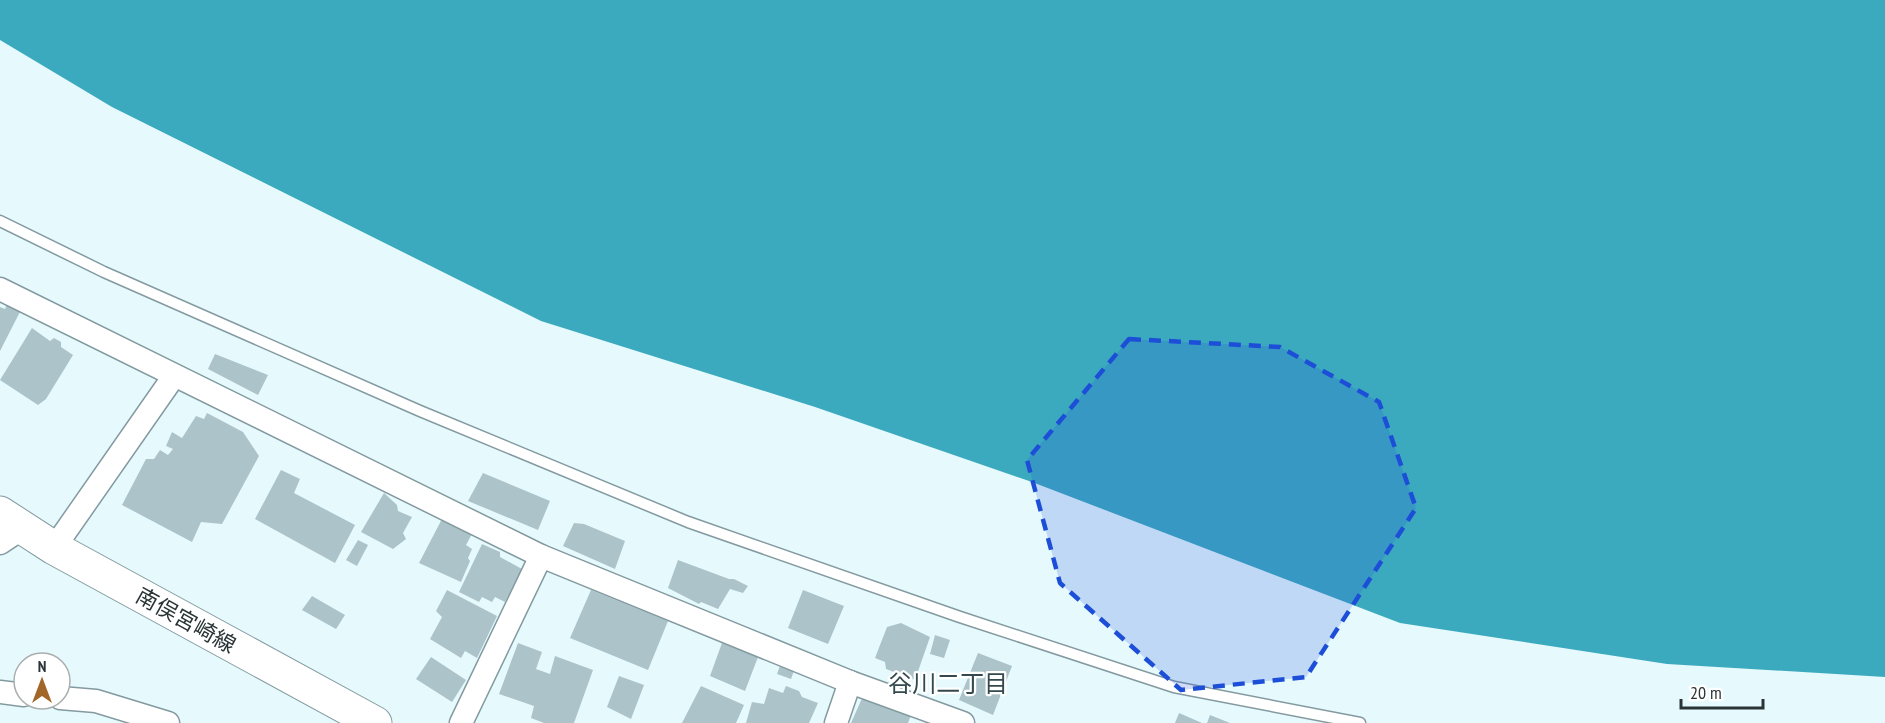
<svg xmlns="http://www.w3.org/2000/svg" width="1885" height="723" viewBox="0 0 1885 723" font-family="'PT Sans Narrow','Noto Sans JP',sans-serif">
  <style>
    .water { fill: #3caabe }
    .building { fill: #abc3c9 }
    .lines { fill: none; stroke-linecap: round; stroke-linejoin: round }
    .service-casing { stroke: #839aa0; stroke-width: 13 }
    .minor-casing { stroke: #839aa0; stroke-width: 25 }
    .primary-casing { stroke: #839aa0; stroke-width: 35 }
    .service { stroke: #fff; stroke-width: 10 }
    .minor { stroke: #fff; stroke-width: 22 }
    .primary { stroke: #fff; stroke-width: 33 }
    .marked { fill: #1d4ed8; fill-opacity: 0.2; stroke: #1d4ed8; stroke-width: 4.5; stroke-dasharray: 12 8; stroke-linejoin: round }
    .labels { text-anchor: middle; stroke-width: 4.5; stroke-linejoin: round; paint-order: stroke }
    .street-label { font-size: 22px; fill: #2a3436; stroke: #fff }
    .neighbourhood-label { font-size: 24px; fill: #34494e; stroke: #fff }
  </style>
  <rect width="100%" height="100%" fill="#e6fafe"/>
  <!-- water -->
  <path class="water" d="M 0,0 L 1885,0 L 1885,677 L 1667,664 L 1400,623 L 1032,482 L 815,407 L 541,321 L 112,107 L 0,40 Z"/>
  <!-- building -->
  <g class="building">
    <path d="M 10,296 L 24,304 L 0,351 L 0,307 L 5,309 Z"/>
    <path d="M 32,328 L 50,341 L 54,338 L 61,342 L 61,347 L 73,355 L 46,399 L 38,405 L 0,380 Z"/>
    <path d="M 215,354 L 268,375 L 258,395 L 208,369 Z"/>
    <path d="M 207,413 L 243,432 L 259,456 L 222,524 L 201,522 L 192,542 L 122,505 L 146,459 L 154,459 L 160,450 L 168,455 L 173,449 L 166,446 L 172,432 L 182,438 L 196,416 L 204,419 Z"/>
    <path d="M 281,470 L 300,479 L 294,493 L 355,525 L 335,563 L 255,519 Z"/>
    <path d="M 483,473 L 550,501 L 538,530 L 468,501 Z"/>
    <path d="M 384,493 L 397,505 L 398,511 L 412,517 L 403,533 L 406,539 L 393,549 L 361,532 Z"/>
    <path d="M 443,517 L 473,532 L 466,545 L 472,549 L 468,558 L 470,561 L 461,582 L 419,563 Z"/>
    <path d="M 574,523 L 584,524 L 625,541 L 615,569 L 563,546 Z"/>
    <path d="M 358,540 L 368,545 L 357,566 L 346,560 Z"/>
    <path d="M 482,544 L 500,552 L 500,557 L 522,569 L 505,602 L 495,597 L 492,602 L 482,597 L 479,602 L 459,592 Z"/>
    <path d="M 678,560 L 729,579 L 734,579 L 748,586 L 743,593 L 730,589 L 718,609 L 701,602 L 699,604 L 668,588 Z"/>
    <path d="M 447,590 L 497,616 L 477,658 L 465,651 L 461,658 L 430,639 L 442,617 L 436,611 Z"/>
    <path d="M 591,590 L 668,621 L 648,670 L 570,638 Z"/>
    <path d="M 803,590 L 844,606 L 828,644 L 788,628 Z"/>
    <path d="M 312,596 L 345,615 L 336,629 L 302,610 Z"/>
    <path d="M 901,623 L 930,637 L 915,680 L 886,669 L 885,662 L 875,658 L 887,627 Z"/>
    <path d="M 935,635 L 950,640 L 944,658 L 930,654 Z"/>
    <path d="M 518,643 L 542,652 L 536,669 L 550,674 L 555,656 L 593,670 L 574,723 L 544,723 L 531,718 L 534,706 L 499,694 Z"/>
    <path d="M 722,643 L 758,657 L 745,691 L 710,676 Z"/>
    <path d="M 978,653 L 1012,666 L 993,715 L 959,700 Z"/>
    <path d="M 431,657 L 466,680 L 452,702 L 416,679 Z"/>
    <path d="M 781,663 L 795,668 L 791,679 L 777,674 Z"/>
    <path d="M 619,676 L 644,685 L 631,719 L 607,707 Z"/>
    <path d="M 701,686 L 744,705 L 736,723 L 682,723 Z"/>
    <path d="M 786,686 L 799,691 L 802,697 L 818,703 L 809,723 L 746,723 L 752,702 L 764,704 L 769,688 L 783,693 Z"/>
    <path d="M 863,696 L 911,715 L 908,723 L 851,723 Z"/>
    <path d="M 1179,713 L 1202,723 L 1175,723 Z"/>
    <path d="M 1210,715 L 1230,723 L 1207,723 Z"/>
  </g>
  <g class="lines">
    <defs>
      <path id="service" d="M 0,221 L 104,272 L 420,411 L 688,522 L 960,617 L 1174,687 L 1360,723"/>
      <g id="minor">
        <path d="M 0,289 L 541,556 L 850,682 L 963,723"/>
        <path d="M 0,543 L 24,527"/>
        <path d="M 54,548 L 174,376"/>
        <path d="M 0,692 L 24,695"/>
        <path d="M 60,698 L 96,701 L 168,723"/>
        <path d="M 461,723 L 541,556"/>
        <path d="M 836,723 L 850,682"/>
      </g>
      <path id="primary" d="M 0,513 L 54,548 L 375,723"/>
    </defs>
    <!-- service casing -->
    <use href="#service" class="service-casing"/>
    <!-- minor casing -->
    <use href="#minor" class="minor-casing"/>
    <!-- primary casing -->
    <use href="#primary" class="primary-casing"/>
    <!-- service -->
    <use href="#service" class="service"/>
    <!-- minor -->
    <use href="#minor" class="minor"/>
    <!-- primary -->
    <use href="#primary" class="primary"/>
  </g>
  <!-- marked area -->
  <path class="marked" d="M 1129,339 L 1280,347 L 1379,402 L 1416,508 L 1306,677 L 1181,690 L 1060,583 L 1027,460 Z"/>
  <g class="labels">
    <!-- street labels -->
    <g class="street-label">
      <text transform="translate(186 620) rotate(29)" y="8">南俣宮崎線</text>
    </g>
    <!-- neighbourhood labels -->
    <g class="neighbourhood-label">
      <text x="948" y="692">谷川二丁目</text>
    </g>
  </g>
  <!-- north arrow -->
  <g transform="translate(42 681)"><circle r="28" fill="#ffffff" stroke="#aaaeaf" stroke-width="1.5"/>
  <path d="M0-4.5L10 22L0 15L-10 22Z" fill="#a36629"/>
  <text y="-9" font-size="16" font-weight="bold" text-anchor="middle" fill="#2a3436">N</text>
  </g>
  <!-- scale -->
  <path d="M1681 699v9h82v-9" fill="none" stroke="#2a3436" stroke-width="3"/>
  <text x="1690" y="699" font-size="18" fill="#2a3436" stroke="#ffffff" stroke-width="4.5" paint-order="stroke">20 m</text>
</svg>
